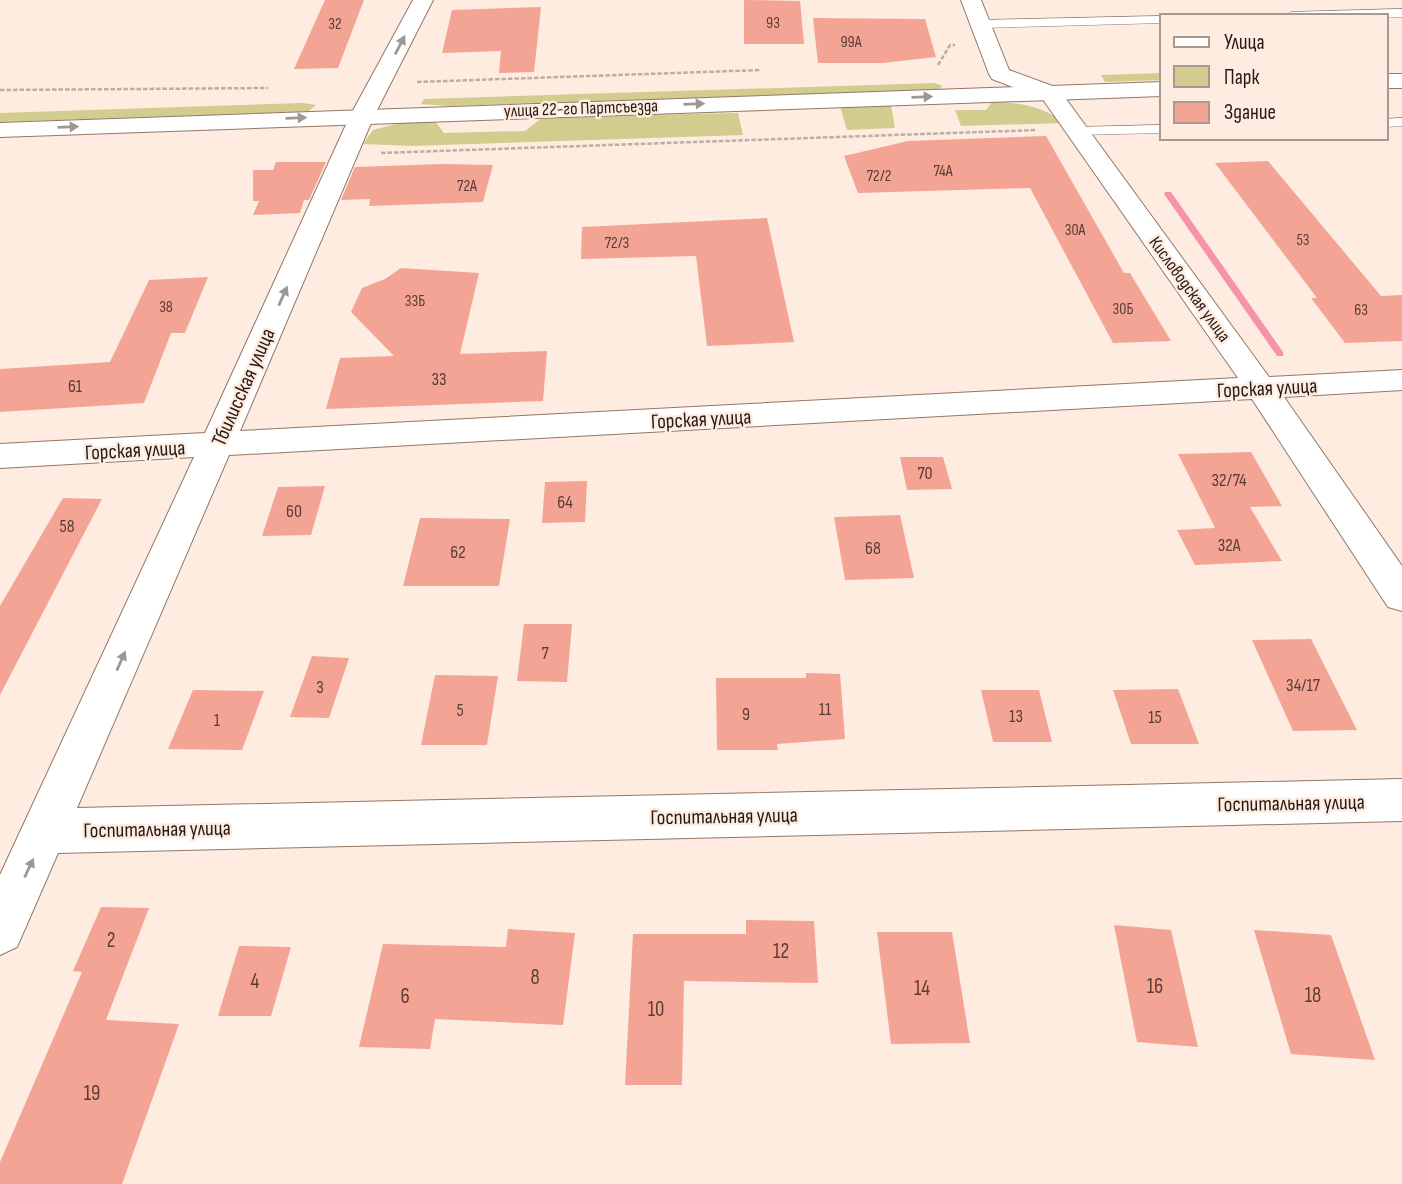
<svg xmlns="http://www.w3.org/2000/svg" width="1402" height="1184" viewBox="0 0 1402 1184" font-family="'Sofia Sans Condensed',sans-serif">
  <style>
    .green { fill: #d2cc8f }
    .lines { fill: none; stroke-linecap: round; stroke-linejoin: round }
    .stream { fill: #f693a8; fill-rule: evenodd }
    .building { fill: #f3a495 }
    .service-casing { stroke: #927866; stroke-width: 1 }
    .minor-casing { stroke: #927866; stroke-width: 2 }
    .secondary-casing { stroke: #927866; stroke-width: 2 }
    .path { stroke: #bdada3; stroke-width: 2.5; stroke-dasharray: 4.5 2; stroke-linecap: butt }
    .service { fill: #fff; fill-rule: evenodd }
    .minor { fill: #fff; fill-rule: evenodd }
    .secondary { fill: #fff; fill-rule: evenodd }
    .oneway { fill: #9d9895 }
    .labels { text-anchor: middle; stroke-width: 5; stroke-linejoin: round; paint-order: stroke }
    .far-number-label { font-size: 16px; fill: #593d34 }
    .far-street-label { font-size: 18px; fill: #261b14; stroke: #feece1 }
    .number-label { font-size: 18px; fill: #593d34 }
    .street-label { font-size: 21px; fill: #261b14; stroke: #feece1 }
    .near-number-label { font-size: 21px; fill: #593d34 }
  </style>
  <rect width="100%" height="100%" fill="#feece1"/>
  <!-- green -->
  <g class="green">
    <path d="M 1162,73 L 1162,80 L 1105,82 L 1101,75 Z"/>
    <path d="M 935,83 L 943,86 L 937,90 L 450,106 L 421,104 L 424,99 Z"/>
    <path d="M 992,102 C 1019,102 1043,106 1064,123 L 961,126 L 955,110 L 986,110 Z"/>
    <path d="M 303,103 L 316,105 L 309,111 L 298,112 L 0,122 L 0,113 Z"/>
    <path d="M 891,105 L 895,128 L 847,130 L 840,106 Z"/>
    <path d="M 738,113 L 743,135 L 412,146 L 363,144 L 373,130 L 407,121 L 434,120 L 444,133 L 525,131 L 543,117 Z"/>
  </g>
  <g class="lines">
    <!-- stream -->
    <path class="stream" d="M 1165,192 L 1171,192 L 1283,352 L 1283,356 L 1277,356 L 1164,194 Z"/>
  </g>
  <!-- building -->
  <g class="building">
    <path d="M 325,0 L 364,0 L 338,68 L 294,69 Z"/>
    <path d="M 744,0 L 800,1 L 804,44 L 744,44 Z"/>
    <path d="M 541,7 L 534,72 L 499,73 L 501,51 L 442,53 L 452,10 Z"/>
    <path d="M 813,18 L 925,19 L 936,57 L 883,63 L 818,63 Z"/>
    <path d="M 1046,136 L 1124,273 L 1130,273 L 1171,341 L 1113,343 L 1030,188 L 858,193 L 844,156 L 908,141 Z"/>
    <path d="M 1268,161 L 1381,296 L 1402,295 L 1402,341 L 1345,343 L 1311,298 L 1317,298 L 1215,163 Z"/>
    <path d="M 276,162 L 326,162 L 309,200 L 304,200 L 300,213 L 253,215 L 259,201 L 253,201 L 253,170 L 273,170 Z"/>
    <path d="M 442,164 L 493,165 L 483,202 L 369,206 L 370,199 L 341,200 L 355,167 Z"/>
    <path d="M 767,218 L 794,342 L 707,346 L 696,256 L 581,259 L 582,227 Z"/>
    <path d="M 401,268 L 479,273 L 460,354 L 547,351 L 543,401 L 326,409 L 340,358 L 394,356 L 351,312 L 362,288 L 385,279 Z"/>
    <path d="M 208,277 L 185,333 L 171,333 L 144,403 L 0,412 L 0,369 L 110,362 L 149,280 Z"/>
    <path d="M 1251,452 L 1282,506 L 1250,507 L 1282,561 L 1195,565 L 1177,530 L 1215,528 L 1178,454 Z"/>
    <path d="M 900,457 L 943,457 L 952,489 L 907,490 Z"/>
    <path d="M 587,481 L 585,522 L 542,523 L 545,482 Z"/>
    <path d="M 325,486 L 311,535 L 262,536 L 278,487 Z"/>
    <path d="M 63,498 L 102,499 L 0,695 L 0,606 Z"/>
    <path d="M 900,515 L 914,578 L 845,580 L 834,517 Z"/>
    <path d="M 420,518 L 510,519 L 499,586 L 403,586 Z"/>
    <path d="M 524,624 L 572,624 L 567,682 L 517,681 Z"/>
    <path d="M 1311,639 L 1357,730 L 1293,731 L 1252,640 Z"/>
    <path d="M 312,656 L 349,658 L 329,718 L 290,717 Z"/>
    <path d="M 806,673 L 840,674 L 845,739 L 777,744 L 778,750 L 717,750 L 716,678 L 806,678 Z"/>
    <path d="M 435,675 L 498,676 L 487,745 L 421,745 Z"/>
    <path d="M 1178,689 L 1199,744 L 1131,744 L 1113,690 Z"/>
    <path d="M 193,690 L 264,691 L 242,750 L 168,749 Z"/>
    <path d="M 981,690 L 1039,690 L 1052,742 L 993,742 Z"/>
    <path d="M 101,907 L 149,908 L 106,1020 L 179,1024 L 122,1184 L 0,1184 L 0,1162 L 82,972 L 73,971 Z"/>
    <path d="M 746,920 L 814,921 L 818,983 L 684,981 L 682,1085 L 625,1085 L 633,934 L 746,934 Z"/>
    <path d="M 1114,925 L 1171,930 L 1198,1047 L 1137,1042 Z"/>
    <path d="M 508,929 L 575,933 L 563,1025 L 435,1019 L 430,1049 L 359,1047 L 383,944 L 506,947 Z"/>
    <path d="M 1254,930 L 1331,935 L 1375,1060 L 1291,1054 Z"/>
    <path d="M 877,932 L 952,932 L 970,1043 L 891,1044 Z"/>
    <path d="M 239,946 L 291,947 L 271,1016 L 218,1016 Z"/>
  </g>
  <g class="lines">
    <defs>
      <g id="service">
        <path d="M 1402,9 L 1402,17 L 1285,16 L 1291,12 Z"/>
        <path d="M 1163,16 L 1162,23 L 981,28 L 975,24 L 981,20 Z"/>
        <path d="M 1402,118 L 1402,126 L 1386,127 L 1386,119 Z"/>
        <path d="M 1162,125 L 1162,133 L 1077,135 L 1070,131 L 1077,127 Z"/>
      </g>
      <path id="minor" d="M 413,0 L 433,0 L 374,116 L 240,431 L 1238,378 L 1042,98 L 992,79 L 989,74 L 961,0 L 981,0 L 1009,70 L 1058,88 L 1269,377 L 1402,370 L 1402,390 L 1284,397 L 1402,566 L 1402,611 L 1388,607 L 1252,399 L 229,455 L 77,808 L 1402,779 L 1402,821 L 58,853 L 17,947 L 0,955 L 0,875 L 194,457 L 0,468 L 0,444 L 205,433 L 350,116 Z"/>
      <g id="secondary">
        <rect x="1386" y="74" width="16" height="14"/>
        <path d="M 1162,82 L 1162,96 L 0,137 L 0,123 Z"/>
      </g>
    </defs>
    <!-- service casing -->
    <use href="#service" class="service-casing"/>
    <!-- minor casing -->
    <use href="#minor" class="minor-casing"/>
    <!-- secondary casing -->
    <use href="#secondary" class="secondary-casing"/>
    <!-- path -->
    <g class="path">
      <path d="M 938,65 L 950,45 L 955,45"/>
      <path d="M 417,82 L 761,70"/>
      <path d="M 0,90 L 268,88"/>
      <path d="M 381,153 L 1037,130"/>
    </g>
    <!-- service -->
    <use href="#service" class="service"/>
    <!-- minor -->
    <use href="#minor" class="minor"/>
    <!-- secondary -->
    <use href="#secondary" class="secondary"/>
  </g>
  <!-- one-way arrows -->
  <defs><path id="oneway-solid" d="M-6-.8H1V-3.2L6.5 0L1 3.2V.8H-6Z" transform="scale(1.75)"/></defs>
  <g class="oneway">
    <use href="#oneway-solid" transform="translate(400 45) rotate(-63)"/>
    <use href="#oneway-solid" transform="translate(922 97) rotate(-2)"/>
    <use href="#oneway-solid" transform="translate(694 104) rotate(-2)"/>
    <use href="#oneway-solid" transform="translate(296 118) rotate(-2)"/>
    <use href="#oneway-solid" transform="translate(68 127) rotate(-2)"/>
    <use href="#oneway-solid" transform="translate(283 296) rotate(-66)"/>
    <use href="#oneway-solid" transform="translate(121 661) rotate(-66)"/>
    <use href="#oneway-solid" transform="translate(29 868) rotate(-65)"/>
  </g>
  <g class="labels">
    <!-- far-number labels -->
    <g class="far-number-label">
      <text x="773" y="28">93</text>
      <text x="335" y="29">32</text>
      <text x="851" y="47">99А</text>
      <text x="943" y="176">74А</text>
      <text x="879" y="181">72/2</text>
      <text x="467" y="191">72А</text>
      <text x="1075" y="235">30А</text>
      <text x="1303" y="245">53</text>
      <text x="617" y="248">72/3</text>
      <text x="415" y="306">33Б</text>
      <text x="166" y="312">38</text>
      <text x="1123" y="314">30Б</text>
      <text x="1361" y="315">63</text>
    </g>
    <!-- far-street labels -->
    <g class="far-street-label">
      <text transform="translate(581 108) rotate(-2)" y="6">улица 22-го Партсъезда</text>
      <text transform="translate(1190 289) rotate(54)" y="6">Кисловодская улица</text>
    </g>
    <!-- number labels -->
    <g class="number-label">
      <text x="439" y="385">33</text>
      <text x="75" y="392">61</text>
      <text x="925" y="479">70</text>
      <text x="1229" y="486">32/74</text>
      <text x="565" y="508">64</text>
      <text x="294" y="517">60</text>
      <text x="67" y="532">58</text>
      <text x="1229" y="551">32А</text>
      <text x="873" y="554">68</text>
      <text x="458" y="558">62</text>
      <text x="545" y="659">7</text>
      <text x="1303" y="691">34/17</text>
      <text x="320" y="693">3</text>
      <text x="825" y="715">11</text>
      <text x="460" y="716">5</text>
      <text x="746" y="720">9</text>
      <text x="1016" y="722">13</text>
      <text x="1155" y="723">15</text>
      <text x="217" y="726">1</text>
    </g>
    <!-- street labels -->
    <g class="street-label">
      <text transform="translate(243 387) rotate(-66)" y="7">Тбилисская улица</text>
      <text transform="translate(1267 388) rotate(-3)" y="7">Горская улица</text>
      <text transform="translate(701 419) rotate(-3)" y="7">Горская улица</text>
      <text transform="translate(135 450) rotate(-3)" y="7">Горская улица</text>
      <text transform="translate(1291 803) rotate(-1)" y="7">Госпитальная улица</text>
      <text transform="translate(724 816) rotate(-1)" y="7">Госпитальная улица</text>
      <text transform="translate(157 829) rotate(-1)" y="7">Госпитальная улица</text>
    </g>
    <!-- near-number labels -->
    <g class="near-number-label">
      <text x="111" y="947">2</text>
      <text x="781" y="958">12</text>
      <text x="535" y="984">8</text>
      <text x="255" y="988">4</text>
      <text x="1155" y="993">16</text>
      <text x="922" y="995">14</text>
      <text x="1313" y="1002">18</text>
      <text x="405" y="1003">6</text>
      <text x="656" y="1016">10</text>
      <text x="92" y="1100">19</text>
    </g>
  </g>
  <!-- legend -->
  <rect x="1160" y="14" width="228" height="126" fill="#feece1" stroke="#a8988f" stroke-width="2"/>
  <rect x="1174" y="37" width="35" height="10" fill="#ffffff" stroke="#a8988f" stroke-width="2"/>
  <text x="1224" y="49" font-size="21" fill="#261b14">Улица</text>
  <rect x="1174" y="66" width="35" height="21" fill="#d2cc8f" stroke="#a8988f" stroke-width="2"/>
  <text x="1224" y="84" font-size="21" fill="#261b14">Парк</text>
  <rect x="1174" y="102" width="35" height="21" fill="#f3a495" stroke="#a8988f" stroke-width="2"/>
  <text x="1224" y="119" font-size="21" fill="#261b14">Здание</text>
</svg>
